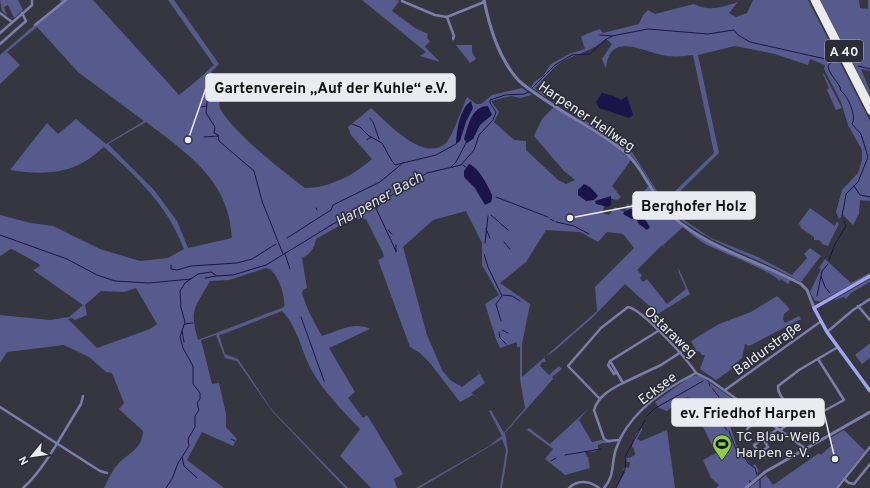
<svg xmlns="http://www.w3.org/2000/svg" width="870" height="488" viewBox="0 0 870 488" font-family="Overpass,sans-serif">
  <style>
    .green { fill: #575a8c; fill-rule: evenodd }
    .water { fill: #1a144b }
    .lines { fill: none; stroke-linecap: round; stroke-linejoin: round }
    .stream { stroke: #1a144b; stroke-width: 1 }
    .minor { stroke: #7b7ead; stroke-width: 2.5 }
    .tertiary { stroke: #7b7ead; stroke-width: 3 }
    .secondary { stroke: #a1a5f0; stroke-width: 3.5 }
    .motorway { stroke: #ebebeb; stroke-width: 5 }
    .labels { text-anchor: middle; stroke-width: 3; stroke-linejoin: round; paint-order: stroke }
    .shield { fill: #2b2c36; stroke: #b1b1b9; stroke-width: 1 }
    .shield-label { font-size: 13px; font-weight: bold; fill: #eaeaf1 }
    .street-label { font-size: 14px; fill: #eaeaf1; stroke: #2b2c36 }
    .poi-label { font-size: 14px; fill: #eaeaf1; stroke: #2b2c36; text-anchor: start }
    .water-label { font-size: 15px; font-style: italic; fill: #dddff2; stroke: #2b2c36 }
    .leader { fill: none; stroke: #eaeaf1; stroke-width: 1.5 }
    .callout-dot { fill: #eaeaf1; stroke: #2b2c36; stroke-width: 1.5 }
    .callout { fill: #eaeaf1; stroke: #eaeaf1; stroke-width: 1.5 }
    .callout-label { font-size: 15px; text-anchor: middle; font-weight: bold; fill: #111 }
  </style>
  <rect width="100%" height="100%" fill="#363640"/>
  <!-- green -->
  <g class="green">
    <path d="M 0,0 L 18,0 L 23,10 L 14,18 L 8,5 L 4,7 L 7,15 L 2,11 Z"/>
    <path d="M 60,0 L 93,0 L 179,95 L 194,83 L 214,65 L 168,0 L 174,0 L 219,64 L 211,72 C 227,86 214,100 222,112 C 239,137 280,169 305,188 C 330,188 354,175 372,159 L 351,135 L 348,127 L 371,108 C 387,122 422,162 445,144 C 451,140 463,106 467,97 L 476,104 L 481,104 L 492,95 L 522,88 L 532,95 L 520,98 L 511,96 L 491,101 L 499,112 L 494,122 L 514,140 L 526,141 L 526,150 L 558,180 L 566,184 L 575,180 L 564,171 L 534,136 L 542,119 L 554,107 L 615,146 L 631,160 L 612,186 L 621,197 L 617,200 L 607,197 L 602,213 L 609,215 L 615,207 L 625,212 L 627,204 L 630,205 L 649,186 C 677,241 741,253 791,280 L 788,284 L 781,279 L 779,281 C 775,272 718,251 705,244 C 697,239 690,233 683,227 L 663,245 L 666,249 L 662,245 L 637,270 L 642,275 L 640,278 L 643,282 L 647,279 L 667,304 L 686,289 L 679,273 L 678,267 L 690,294 L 658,314 L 625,284 L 591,319 L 553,352 L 544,357 L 546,362 L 542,362 L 540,366 L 549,375 L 559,366 L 562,369 L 552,377 L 553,379 L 505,433 L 508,451 L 502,488 L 500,488 L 506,450 L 502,439 L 420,488 L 416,488 L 489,446 L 502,436 L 489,411 L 491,410 L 504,433 L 525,408 L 520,379 L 520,347 L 517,347 L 517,342 L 500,348 L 496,339 L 485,304 L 499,295 L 482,265 L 482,243 L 466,211 L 433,220 L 403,247 L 427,335 L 442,370 L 450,380 L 462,387 L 479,374 L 477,369 L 485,383 L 471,393 L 485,403 L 473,395 L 460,402 L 430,363 L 420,353 L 410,347 L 378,260 L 384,257 L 383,253 L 366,219 L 351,219 L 316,239 C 314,249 311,253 302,258 L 307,288 L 303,290 L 302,293 C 307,310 313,320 322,336 C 337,331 356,321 370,329 L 329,348 L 355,392 L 348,398 L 363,418 L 367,415 L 403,474 L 394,479 L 397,488 L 371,488 L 340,456 L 360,429 C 343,411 323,391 311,369 C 301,350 297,326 282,311 L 223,334 L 219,335 L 225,354 L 238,359 L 272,410 L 348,488 L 345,488 L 272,411 L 237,361 L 225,358 L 216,335 L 201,340 L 212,384 L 219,383 L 226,414 L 226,427 L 237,439 L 233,446 L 202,432 L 187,460 L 224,488 L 104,488 C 108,480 112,470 119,463 C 130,452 142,449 143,431 L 119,409 L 124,403 L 112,373 L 106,372 L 89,357 L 64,345 L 7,352 L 0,363 L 0,315 L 50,320 L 69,317 L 83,305 L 33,270 L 40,266 L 39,264 L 14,250 L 11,249 L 0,256 L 0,215 L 31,223 L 53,226 L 100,249 L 140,261 L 168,258 L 184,249 C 167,205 138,178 104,147 C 97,152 91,158 84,162 C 63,175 34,174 10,170 L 47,123 L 58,134 L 76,119 L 106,144 L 144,121 L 78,72 L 37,27 L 7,52 L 20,65 L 0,84 L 0,55 L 61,2 ZM 146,122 C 188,154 229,180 232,238 L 188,248 L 177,221 L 154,190 L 108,144 ZM 546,230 L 580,232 L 598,242 L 607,232 L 623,234 L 634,248 L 595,287 L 597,311 L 522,377 L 522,344 L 530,304 L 500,283 L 526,262 ZM 266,268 C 277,269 286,297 284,307 L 198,340 C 189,309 195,308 210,281 L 229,280 ZM 136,288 L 157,324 L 150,329 L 97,348 L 68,319 L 72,318 L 75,320 L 87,315 L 85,305 L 101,291 L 124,292 Z"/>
    <path d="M 362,0 L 398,0 L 399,1 L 392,11 L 415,28 L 428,34 L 427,38 L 430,41 L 425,47 L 440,62 L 420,56 L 426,52 Z"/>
    <path d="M 753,0 L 808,0 L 870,121 L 870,201 L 860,200 L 859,214 L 853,225 L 843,215 L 839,219 L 836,212 L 842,190 L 858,173 L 862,160 L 862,150 L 848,125 L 841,102 L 824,69 L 825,65 L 810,59 L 808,65 L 775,54 L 735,46 L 698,55 L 719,153 L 670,201 L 678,210 L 675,214 L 711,238 L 758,257 L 792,275 L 807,258 L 804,254 L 810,248 L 821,256 L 801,282 C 760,258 715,247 677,217 C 656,200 649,175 632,156 C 617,141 596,131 579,119 L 581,118 L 632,152 L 664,202 L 714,153 L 693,55 C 685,56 677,57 668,56 C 644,53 609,29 606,69 L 602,59 L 612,44 L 606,39 C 593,50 580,53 565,60 C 553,66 545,79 535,88 L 538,91 L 546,92 L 544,96 L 531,87 L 534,82 L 543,76 L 551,64 L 569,54 L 585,49 L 581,37 L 586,34 L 600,29 L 603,33 L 639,24 L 643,15 L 648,10 L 655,14 L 694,4 C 709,12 723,7 738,2 L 729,13 L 736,17 L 747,13 Z"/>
    <path d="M 820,0 L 859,0 L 860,8 L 868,9 L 868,0 L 870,0 L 870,71 L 861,69 L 870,91 L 870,96 Z"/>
    <path d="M 456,45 L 472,45 L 472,52 L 476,59 L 470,63 Z"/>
    <path d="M 823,74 L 824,74 L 842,108 L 836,110 L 827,90 L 829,88 Z"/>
    <path d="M 810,208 L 835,226 L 837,221 L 839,224 L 828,246 L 822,244 L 822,243 L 819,240 L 814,240 L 814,237 L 801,228 L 799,223 Z"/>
    <path d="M 825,259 L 851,283 L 869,273 L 869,275 L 821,301 L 815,301 L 810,292 L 821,269 L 819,268 Z"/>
    <path d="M 870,279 L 870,282 L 851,293 L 846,299 L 844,297 L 832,301 Z"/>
    <path d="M 777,296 L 790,309 L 784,314 L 783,319 L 785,323 L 799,316 L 801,319 L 749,346 L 745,344 L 742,358 L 735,364 L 736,366 L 716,380 L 700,369 L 705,355 L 702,355 L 699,351 L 697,352 L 691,341 L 719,324 L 751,312 Z"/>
    <path d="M 870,343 L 870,358 L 862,364 L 855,355 Z"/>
    <path d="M 699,375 L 733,399 L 728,405 L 731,413 L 730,426 L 737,447 L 752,466 L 755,464 L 759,471 L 757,473 L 758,475 L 752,481 L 749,480 L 749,484 L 746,488 L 716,488 L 719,485 L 711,478 L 703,460 L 716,453 L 688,397 L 676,403 L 667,411 L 659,408 L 655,402 L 690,377 Z"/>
    <path d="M 588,409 L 579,420 L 592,442 L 601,440 L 611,442 L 610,443 L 603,443 L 598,445 L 598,450 L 594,452 L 585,451 L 587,457 L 588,457 L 590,468 L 565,475 L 545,459 L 553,449 L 527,430 L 529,428 L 550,444 Z"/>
    <path d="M 642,427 L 642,430 L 637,439 L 641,441 L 667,430 L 675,488 L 616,488 L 625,472 L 623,469 L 626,467 L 629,468 L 630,462 L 627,462 L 625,457 L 629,458 L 635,455 L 634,448 L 632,447 L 632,445 L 636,434 Z"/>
    <path d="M 844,430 L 865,451 L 835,488 L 749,488 L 766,475 L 773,485 L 819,453 L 821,455 L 833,444 L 830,438 Z"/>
  </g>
  <!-- water -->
  <g class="water">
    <path d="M 602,93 L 614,96 L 621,100 L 627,96 L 633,115 L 629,118 L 599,108 L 596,102 Z"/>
    <path d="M 471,101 L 473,108 L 466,122 L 460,141 L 456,144 C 457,130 459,110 471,101 Z"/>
    <path d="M 488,106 L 492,115 L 480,125 L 473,139 L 467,143 L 464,139 C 468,127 471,106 488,106 Z"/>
    <path d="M 469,164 C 477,166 488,185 491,193 C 493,195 492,199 491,202 L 485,205 L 475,188 L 464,177 L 464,171 Z"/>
    <path d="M 584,184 C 590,186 595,192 598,196 L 594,200 L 586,201 L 578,195 L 578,190 Z"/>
    <path d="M 611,196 L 611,205 L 608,207 L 596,204 L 595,201 Z"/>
    <path d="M 630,209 L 635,210 L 639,213 L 632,219 L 623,214 L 625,211 Z"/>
    <path d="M 642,215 L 650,227 L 647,230 L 639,224 L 636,219 Z"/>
  </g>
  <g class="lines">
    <!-- stream -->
    <g class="stream">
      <path d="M 600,35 L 612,36"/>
      <path d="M 833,60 L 828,66 C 829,76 840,82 841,91 C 848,96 857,117 852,124 L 861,134 L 868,157 L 858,182 L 846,194 L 842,216"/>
      <path d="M 858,66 L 870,69"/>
      <path d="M 213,88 L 208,92 L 206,113 L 215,127 L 214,133 L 218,135 L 219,141 L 254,171 L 262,201 L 283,254"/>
      <path d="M 532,88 L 555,65 L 572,55 L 590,54 L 605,40 L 612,36 L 648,29 L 708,34 L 734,30 L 738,35 L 750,42 L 839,62"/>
      <path d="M 209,97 L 214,95"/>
      <path d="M 201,107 L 206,106"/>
      <path d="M 370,118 L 373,122 L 379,139"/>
      <path d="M 352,124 L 360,127 L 369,136 L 382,143 C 386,150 390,159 395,165 L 436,155 L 456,144"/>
      <path d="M 204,137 L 218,136"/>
      <path d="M 367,140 L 371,137"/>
      <path d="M 463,165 L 466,167"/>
      <path d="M 451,167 L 456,162 L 467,141"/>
      <path d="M 854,186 L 860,195 L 870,197"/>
      <path d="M 496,197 L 548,217"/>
      <path d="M 374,204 L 396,251"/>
      <path d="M 316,208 L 317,210"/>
      <path d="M 377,208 L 377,202"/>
      <path d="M 491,215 L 508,230"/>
      <path d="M 550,219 L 554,221"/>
      <path d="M 556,222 L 574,226 L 589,234"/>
      <path d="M 486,229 L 490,238"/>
      <path d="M 388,230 L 392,234"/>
      <path d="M 0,235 L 67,259 L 97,275 L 115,281 L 149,283 L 191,279"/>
      <path d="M 287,238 L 331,210 L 333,205 L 380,182 L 404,162"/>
      <path d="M 504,242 L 510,249"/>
      <path d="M 485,243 L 488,216"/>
      <path d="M 396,245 L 396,252"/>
      <path d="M 285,254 L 290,269"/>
      <path d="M 484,254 L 488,267 L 502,296 L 496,304 L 501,321"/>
      <path d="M 829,260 L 835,244 L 846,226 L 844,221"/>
      <path d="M 171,265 L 171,269 L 177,270 L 191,266 L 237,263 L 252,259 L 276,244"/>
      <path d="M 821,276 L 825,287 L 830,293"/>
      <path d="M 205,278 L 216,276"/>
      <path d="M 503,295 L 512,296 L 520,301"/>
      <path d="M 817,296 L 822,271 L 828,264"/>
      <path d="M 301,317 L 324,381"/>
      <path d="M 185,324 L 193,323"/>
      <path d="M 502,330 L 508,333"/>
      <path d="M 182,331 L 184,342"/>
      <path d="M 499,332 L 500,338 L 506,344"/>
      <path d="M 709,383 L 710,386"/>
      <path d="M 712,388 L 719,397"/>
      <path d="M 720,399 L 722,408"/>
      <path d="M 722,413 L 724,426 L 727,430"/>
      <path d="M 647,416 L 654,409 L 703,381"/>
      <path d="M 729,431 L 737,452 L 743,454 L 748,463 L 755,468 L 757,475"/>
      <path d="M 231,439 L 235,441"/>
      <path d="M 565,455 L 601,449"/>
      <path d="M 182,457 L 184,466 L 197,478"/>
      <path d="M 551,461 L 556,458"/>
      <path d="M 760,479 L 760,488"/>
      <path d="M 166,488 L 172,479 L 178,463 L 189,446 L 188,439 L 195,427 L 195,416 L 199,410 L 197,403 L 200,399 L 200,393 L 193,384 L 193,366 L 183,348 L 180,337 L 185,322 L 181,308 L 180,291 L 185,283 L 198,274 L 211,272 L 217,276 L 233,275 L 266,265 L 333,224 L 392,195 L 427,173 L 461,165 L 474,150 L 479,135 L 493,120 L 496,112 L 490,103 L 490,100 L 505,95 L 524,94 L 529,92"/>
      <path d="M 616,488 L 625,469 L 626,455 L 645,420"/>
    </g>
    <!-- minor -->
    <g class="minor">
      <path d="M 402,1 L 435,15 L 447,17 L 484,2"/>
      <path d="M 0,13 L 12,22"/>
      <path d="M 447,17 L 454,36 L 453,39"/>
      <path d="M 35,25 L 66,0"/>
      <path d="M 0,33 L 30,7 L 32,5 L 32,0"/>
      <path d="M 0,44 L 26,21 L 22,13"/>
      <path d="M 858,306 L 870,320"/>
      <path d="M 658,331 L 610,361 L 623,383 L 661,365 L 681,352"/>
      <path d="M 827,332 L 853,310 L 870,299"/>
      <path d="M 818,359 L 844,400 L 809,419 C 799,415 777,399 778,386 L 799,370 L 838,347"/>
      <path d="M 610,361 L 608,365 L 614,374 L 617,372"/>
      <path d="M 725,390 L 820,322"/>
      <path d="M 600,399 L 568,366 L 601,328 L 628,307 C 642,309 687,359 696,373"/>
      <path d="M 0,407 L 100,471 L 107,473"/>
      <path d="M 747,429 L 761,416"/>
      <path d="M 780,430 L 802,415"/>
      <path d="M 763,439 L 768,447 L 759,453 L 754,445 L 778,429"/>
      <path d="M 619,440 L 608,441 L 604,439 L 594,410 C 598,396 611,389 623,383"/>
      <path d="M 844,479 L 849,483 L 854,484 L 870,464"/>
      <path d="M 23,488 C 45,469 65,429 81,404 L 83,396"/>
      <path d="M 569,488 C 578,479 590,481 599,488"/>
      <path d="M 604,488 C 615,476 611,464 616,449 C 628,413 664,389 696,373 L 710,380 L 806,449"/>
      <path d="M 837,488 L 870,447"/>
    </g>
    <!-- tertiary -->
    <g class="tertiary">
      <path d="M 484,0 C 490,29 499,59 519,81 C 550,107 588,124 621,149 C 644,166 651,196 672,216 C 709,249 759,261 801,284 L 807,290 L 814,308"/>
      <path d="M 746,488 L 765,472 L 870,412"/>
    </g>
    <!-- secondary -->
    <path class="secondary" d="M 870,276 L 814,308 L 827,332 L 870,391"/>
    <!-- motorway -->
    <g class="motorway">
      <path d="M 813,0 L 870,112"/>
      <path d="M 817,0 L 870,103"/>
    </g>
  </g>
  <!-- icons -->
  <defs>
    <symbol id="stadium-pin" viewBox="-11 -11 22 30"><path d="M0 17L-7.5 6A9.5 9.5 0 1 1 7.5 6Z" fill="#8ece43" stroke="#2b2c36"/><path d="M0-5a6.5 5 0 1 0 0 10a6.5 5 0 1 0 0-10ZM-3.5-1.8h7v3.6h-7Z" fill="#111"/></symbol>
  </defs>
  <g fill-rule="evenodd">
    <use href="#stadium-pin" x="711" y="433" width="22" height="30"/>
  </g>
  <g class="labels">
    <!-- shield labels -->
    <rect class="shield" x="825" y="40" width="38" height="22" rx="3"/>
    <g class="shield-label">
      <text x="844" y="56">A 40</text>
    </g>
    <!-- street labels -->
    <g class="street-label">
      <text transform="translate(587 116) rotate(34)" y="5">Harpener Hellweg</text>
      <text transform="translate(671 332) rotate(44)" y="5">Ostaraweg</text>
      <text transform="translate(767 348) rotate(-36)" y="5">Baldurstraße</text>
      <text transform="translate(657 388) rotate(-37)" y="5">Ecksee</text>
    </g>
    <!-- poi labels -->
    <g class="poi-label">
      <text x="736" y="441">TC Blau-Weiß<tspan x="736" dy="16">Harpen e. V.</tspan></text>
    </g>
    <!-- water labels -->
    <g class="water-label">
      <text transform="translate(379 199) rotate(-29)" y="5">Harpener Bach</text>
    </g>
  </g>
  <!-- callouts -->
  <path class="leader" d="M188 140L206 88M570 218L633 206M835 459L824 413"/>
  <g class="callout-dot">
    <circle cx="188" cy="140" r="4"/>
    <circle cx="570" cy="218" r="4"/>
    <circle cx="835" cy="459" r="4"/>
  </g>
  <g class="callout">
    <rect x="206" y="74" width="249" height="27" rx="4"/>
    <rect x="633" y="192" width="122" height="27" rx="4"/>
    <rect x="672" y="399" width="152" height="27" rx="4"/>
  </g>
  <g class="callout-label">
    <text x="331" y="93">Gartenverein „Auf der Kuhle“ e.V.</text>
    <text x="694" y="211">Berghofer Holz</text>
    <text x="748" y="418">ev. Friedhof Harpen</text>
  </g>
  <!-- north arrow -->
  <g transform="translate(32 456) rotate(241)" stroke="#2b2c36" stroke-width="3" paint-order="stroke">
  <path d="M0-3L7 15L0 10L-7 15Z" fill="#eaeaf1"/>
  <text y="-6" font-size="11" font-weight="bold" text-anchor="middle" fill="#eaeaf1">N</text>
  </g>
</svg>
